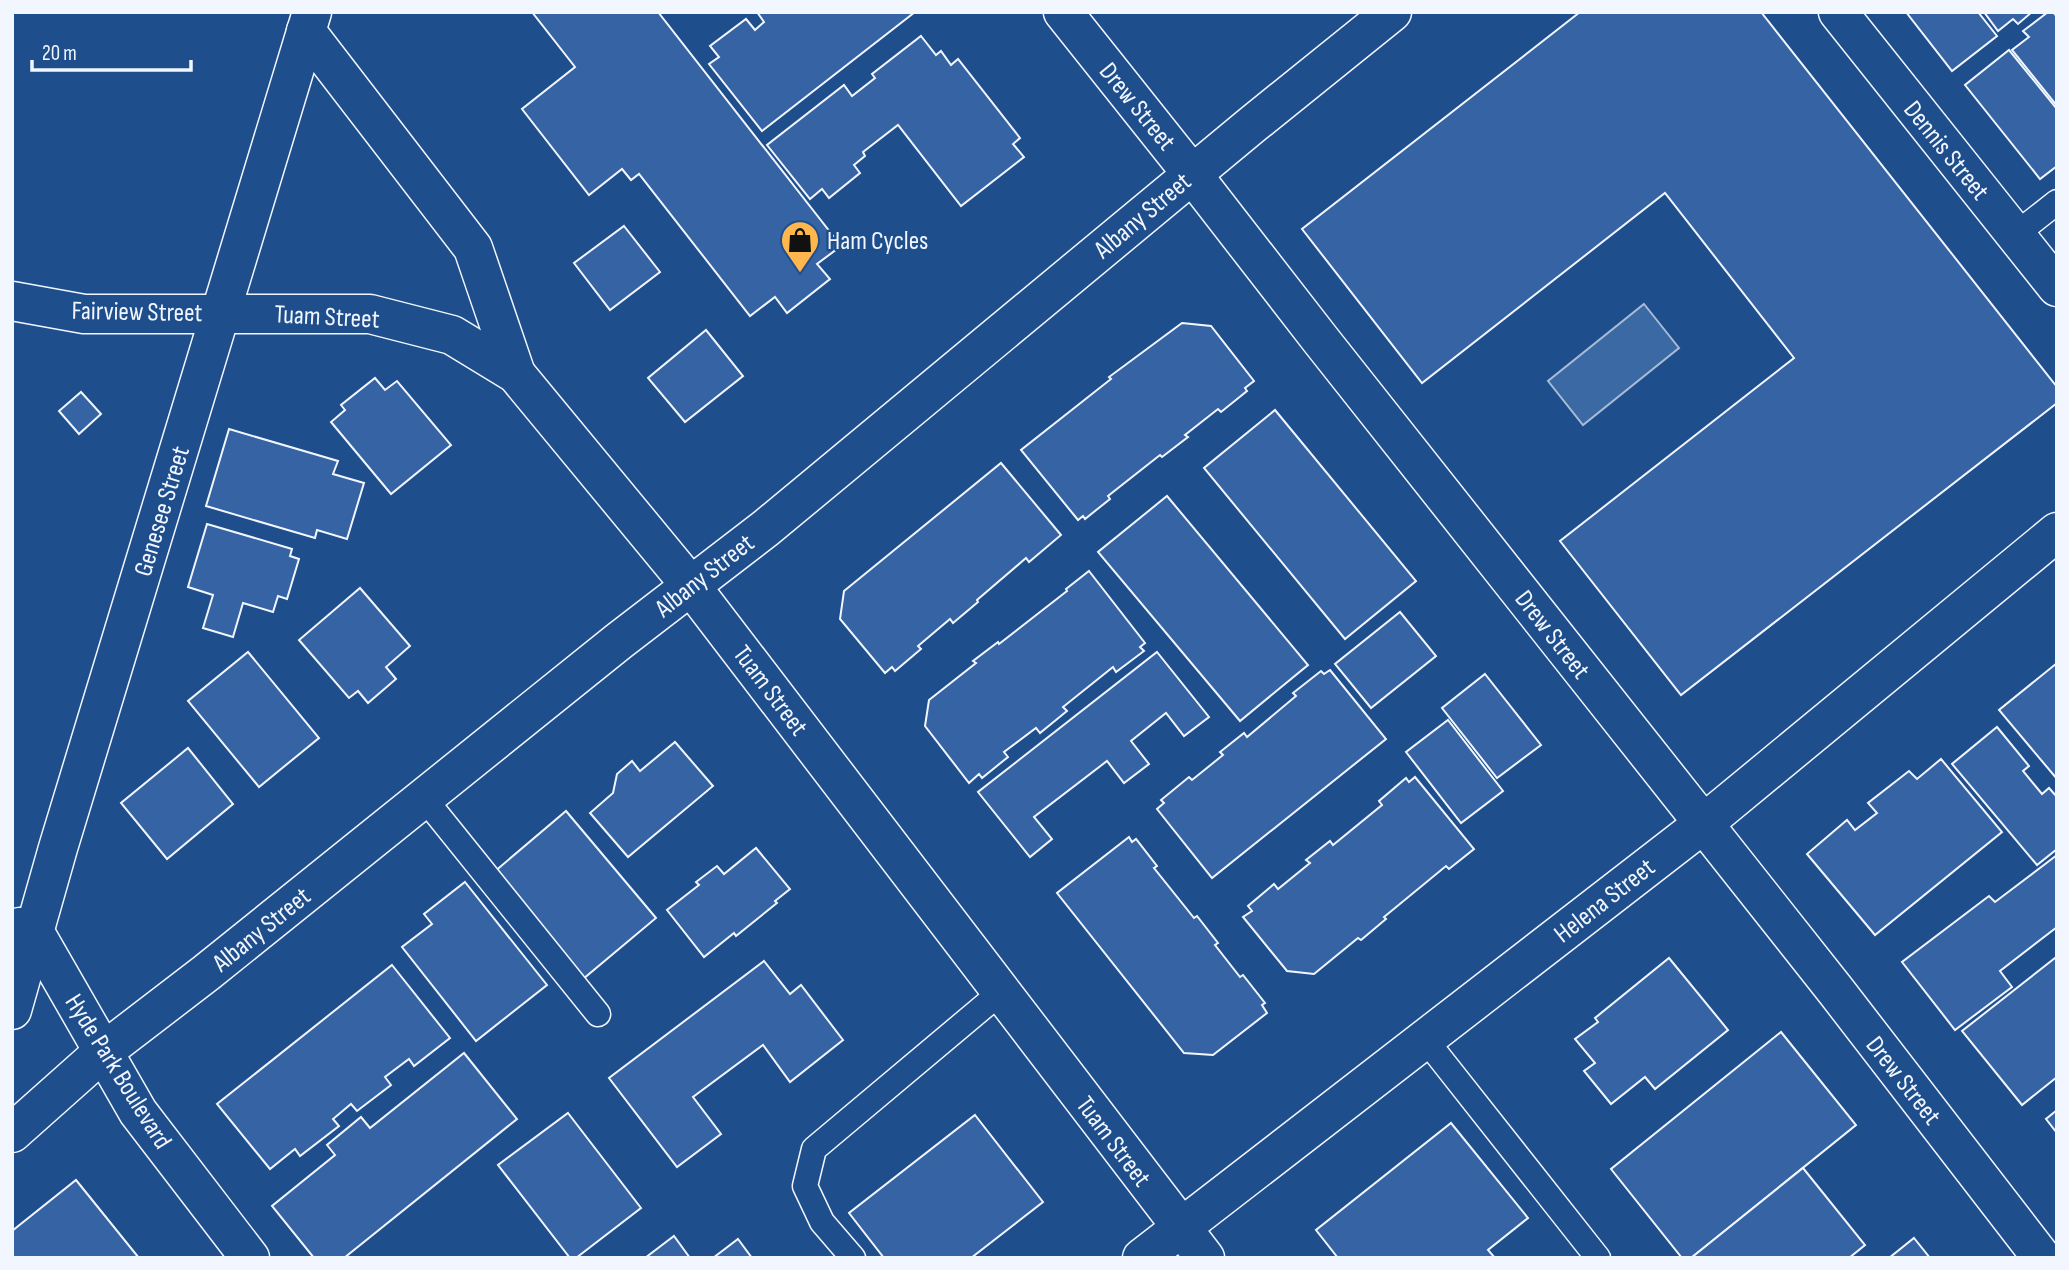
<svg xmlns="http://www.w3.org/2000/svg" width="2069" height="1270" viewBox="0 0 2069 1270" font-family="'Sofia Sans Condensed',sans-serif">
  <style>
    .water { fill: #3b69a3; stroke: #a8bbd7; stroke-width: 2 }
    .building { fill: #3563a3; stroke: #f2f6ff; stroke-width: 2 }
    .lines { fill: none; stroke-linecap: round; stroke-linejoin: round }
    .lane-casing { stroke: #f2f6ff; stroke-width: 27 }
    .street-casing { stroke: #f2f6ff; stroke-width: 41 }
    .secondary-casing { stroke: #f2f6ff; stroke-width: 41 }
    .lane { stroke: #1f4e8c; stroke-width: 24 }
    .street { stroke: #1f4e8c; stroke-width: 38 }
    .secondary { stroke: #1f4e8c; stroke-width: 38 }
    .labels { text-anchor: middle; stroke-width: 5; stroke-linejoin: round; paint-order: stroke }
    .street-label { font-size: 26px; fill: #f2f6ff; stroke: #1f4e8c }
    .poi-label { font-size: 26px; fill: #f2f6ff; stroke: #1f4e8c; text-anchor: start }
  </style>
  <rect width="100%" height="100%" fill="#1f4e8c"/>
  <!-- water -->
  <path class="water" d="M 1644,304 L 1679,348 L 1583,425 L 1548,381 Z"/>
  <!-- building -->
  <g class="building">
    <path d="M 532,12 L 658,12 L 841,246 L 817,264 L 830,279 L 787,313 L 775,297 L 750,316 L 639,174 L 631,180 L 622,169 L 589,195 L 522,109 L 575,67 Z"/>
    <path d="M 757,12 L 915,12 L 762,131 L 709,64 L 719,57 L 710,46 L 746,19 L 755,30 L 764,22 Z"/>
    <path d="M 1580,12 L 1761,12 L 2057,387 L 2057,403 L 1681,695 L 1560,541 L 1794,358 L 1665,193 L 1422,383 L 1302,229 Z"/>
    <path d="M 1906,12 L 1978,12 L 1997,36 L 1952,71 Z"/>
    <path d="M 1984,12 L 2032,12 L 2018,24 L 2013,19 L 1998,31 Z"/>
    <path d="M 2048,12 L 2053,12 L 2057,17 L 2057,106 L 2012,50 L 2029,37 L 2023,31 Z"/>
    <path d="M 921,36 L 936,55 L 941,51 L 951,65 L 958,59 L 1020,138 L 1013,144 L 1024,157 L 961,206 L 898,125 L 863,152 L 865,156 L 854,165 L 860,173 L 829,198 L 822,189 L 810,199 L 767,145 L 844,85 L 852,96 L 875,78 L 872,74 Z"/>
    <path d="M 2009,50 L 2057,109 L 2057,166 L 2040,179 L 1965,85 Z"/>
    <path d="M 624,226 L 660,272 L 610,310 L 574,263 Z"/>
    <path d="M 1182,323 L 1211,326 L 1254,381 L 1245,388 L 1247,391 L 1221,412 L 1218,409 L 1185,435 L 1188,437 L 1162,457 L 1160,455 L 1108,496 L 1110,499 L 1085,519 L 1083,516 L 1078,520 L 1021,450 L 1111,379 L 1109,377 Z"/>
    <path d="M 706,330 L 743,376 L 685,422 L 648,378 Z"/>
    <path d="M 375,378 L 385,390 L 397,381 L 451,445 L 391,494 L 331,422 L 345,410 L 341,405 Z"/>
    <path d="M 81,392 L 101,414 L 79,434 L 59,411 Z"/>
    <path d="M 1275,410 L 1416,581 L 1345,639 L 1204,468 Z"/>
    <path d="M 229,429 L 338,461 L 333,474 L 364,483 L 347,539 L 317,530 L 315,538 L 206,506 Z"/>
    <path d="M 1001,463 L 1061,535 L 1029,562 L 1026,558 L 977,600 L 978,602 L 953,623 L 950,619 L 918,646 L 921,649 L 895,671 L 892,667 L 885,673 L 840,619 L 844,591 Z"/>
    <path d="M 1167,496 L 1308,665 L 1240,721 L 1098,552 Z"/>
    <path d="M 207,524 L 292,549 L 290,556 L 299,559 L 287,599 L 278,596 L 273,612 L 243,603 L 233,637 L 203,628 L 213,595 L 188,587 Z"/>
    <path d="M 1089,571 L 1145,643 L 1140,647 L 1144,651 L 1116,672 L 1113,667 L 1063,707 L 1067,711 L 1040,733 L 1036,728 L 1004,752 L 1008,757 L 982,778 L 979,774 L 969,783 L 925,726 L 929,700 L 976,663 L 973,661 L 998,642 L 999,644 L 1067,591 L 1066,589 Z"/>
    <path d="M 360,588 L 410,646 L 386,667 L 396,679 L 368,703 L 358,691 L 349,698 L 299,640 Z"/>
    <path d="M 1400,612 L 1436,656 L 1371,708 L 1335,664 Z"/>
    <path d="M 248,652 L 319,738 L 259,787 L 188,701 Z"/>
    <path d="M 1157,652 L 1209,717 L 1184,736 L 1166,713 L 1131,741 L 1149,764 L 1124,783 L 1107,761 L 1034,817 L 1052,839 L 1030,857 L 978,792 Z"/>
    <path d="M 2057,663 L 2057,779 L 1999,710 Z"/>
    <path d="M 1330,670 L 1386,739 L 1212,878 L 1157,809 L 1164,803 L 1161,800 L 1189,777 L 1192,780 L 1223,755 L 1220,752 L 1244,733 L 1247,737 L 1296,696 L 1293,693 L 1321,671 L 1324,674 Z"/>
    <path d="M 1485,674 L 1541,745 L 1497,778 L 1442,708 Z"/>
    <path d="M 1448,720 L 1503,791 L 1461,823 L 1406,752 Z"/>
    <path d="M 1997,727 L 2029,766 L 2023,771 L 2042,794 L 2049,788 L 2057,797 L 2057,849 L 2037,865 L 1952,764 Z"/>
    <path d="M 675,742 L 713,786 L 628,857 L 590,813 L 613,793 L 617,774 L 632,761 L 640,771 Z"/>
    <path d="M 188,748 L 233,804 L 167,859 L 121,803 Z"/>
    <path d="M 1941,759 L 2002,832 L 1875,935 L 1807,854 L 1847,820 L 1855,830 L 1877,813 L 1868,803 L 1909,771 L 1917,779 Z"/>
    <path d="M 1415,777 L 1474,849 L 1449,869 L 1446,866 L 1384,917 L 1386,919 L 1361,940 L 1358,938 L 1314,974 L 1287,971 L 1243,917 L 1252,911 L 1248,906 L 1274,884 L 1278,889 L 1310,863 L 1306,860 L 1330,841 L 1333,845 L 1382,805 L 1379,801 L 1406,778 L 1409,782 Z"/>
    <path d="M 566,811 L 656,918 L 583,979 L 494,872 Z"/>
    <path d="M 1129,837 L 1132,842 L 1136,839 L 1157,866 L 1154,868 L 1194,918 L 1197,916 L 1218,943 L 1215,945 L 1240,977 L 1243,975 L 1265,1003 L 1262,1005 L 1267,1013 L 1213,1055 L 1184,1053 L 1057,893 Z"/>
    <path d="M 756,848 L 790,889 L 775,901 L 777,903 L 736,936 L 734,933 L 704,957 L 667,910 L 699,885 L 696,882 L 717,866 L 724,874 Z"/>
    <path d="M 2057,855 L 2057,927 L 2000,971 L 2012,987 L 1955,1030 L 1902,962 L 1989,896 L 1995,902 Z"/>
    <path d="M 465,882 L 547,985 L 476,1041 L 402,947 L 432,924 L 424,914 Z"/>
    <path d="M 1669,958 L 1728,1030 L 1655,1089 L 1645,1077 L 1611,1104 L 1584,1071 L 1595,1063 L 1575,1039 L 1598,1022 L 1595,1018 Z"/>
    <path d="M 2055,958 L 2057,961 L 2057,1077 L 2022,1105 L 1962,1031 Z"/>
    <path d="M 764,961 L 790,994 L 801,985 L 843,1040 L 790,1082 L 763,1045 L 693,1097 L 721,1134 L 677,1167 L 609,1078 Z"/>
    <path d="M 392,965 L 450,1038 L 414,1066 L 409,1059 L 385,1077 L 391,1085 L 357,1111 L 351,1104 L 333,1119 L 339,1126 L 300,1156 L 295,1149 L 270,1169 L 217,1104 Z"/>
    <path d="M 1781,1032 L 1856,1125 L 1691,1258 L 1682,1258 L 1611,1169 Z"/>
    <path d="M 464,1053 L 517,1119 L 344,1258 L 314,1258 L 272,1206 L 335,1155 L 327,1145 L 361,1117 L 370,1128 Z"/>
    <path d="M 2057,1110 L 2057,1133 L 2046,1119 Z"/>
    <path d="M 568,1113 L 641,1208 L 576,1258 L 570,1258 L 498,1165 Z"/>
    <path d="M 975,1115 L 1043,1202 L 971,1258 L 884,1258 L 849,1213 Z"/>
    <path d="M 1451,1123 L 1528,1218 L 1488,1250 L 1495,1258 L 1338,1258 L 1316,1230 Z"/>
    <path d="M 1803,1168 L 1865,1245 L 1849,1258 L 1691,1258 Z"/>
    <path d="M 76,1180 L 139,1258 L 12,1258 L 12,1231 Z"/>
    <path d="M 674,1236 L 690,1258 L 645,1258 Z"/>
    <path d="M 1914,1238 L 1930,1258 L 1889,1258 Z"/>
    <path d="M 738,1239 L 752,1258 L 713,1258 Z"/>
  </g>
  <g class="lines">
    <defs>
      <g id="lane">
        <path d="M 2015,235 L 2057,202"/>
        <path d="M 424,798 L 598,1014"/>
        <path d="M 1425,1039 L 1598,1258"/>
        <path d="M 853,1258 L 822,1222 L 805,1186 L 814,1149 L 1001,992"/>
      </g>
      <g id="street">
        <path d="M 1063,12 L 1192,174 L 1320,339 L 1836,991 L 2042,1258"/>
        <path d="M 1838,12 L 2057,287"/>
        <path d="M 20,927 L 34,931 L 138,1112 L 250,1258"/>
        <path d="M 12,1010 L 58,848 L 312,12"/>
        <path d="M 12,1133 L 103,1052 L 206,973 L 619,641 L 766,528 L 1253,124 L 1392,12"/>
        <path d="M 1142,1258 L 1703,824 L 2057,532"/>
      </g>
      <g id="secondary">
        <path d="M 306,31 L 473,248 L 516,374"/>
        <path d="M 12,301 L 84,314 L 370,314 L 452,335 L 516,374 L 691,586 L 1205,1258"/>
      </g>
    </defs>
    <!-- lane casing -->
    <use href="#lane" class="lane-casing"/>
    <!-- street casing -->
    <use href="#street" class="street-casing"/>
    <!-- secondary casing -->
    <use href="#secondary" class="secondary-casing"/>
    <!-- lane -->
    <use href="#lane" class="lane"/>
    <!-- street -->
    <use href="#street" class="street"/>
    <!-- secondary -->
    <use href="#secondary" class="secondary"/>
  </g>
  <!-- icons -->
  <defs>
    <symbol id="shop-pin" viewBox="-11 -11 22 30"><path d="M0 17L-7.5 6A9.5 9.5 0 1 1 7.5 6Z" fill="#ffb74d" stroke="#1f4e8c"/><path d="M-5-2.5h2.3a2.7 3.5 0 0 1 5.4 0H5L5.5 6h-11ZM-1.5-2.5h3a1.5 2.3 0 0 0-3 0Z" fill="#111"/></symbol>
  </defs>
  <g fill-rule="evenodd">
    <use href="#shop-pin" x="778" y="218" width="44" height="60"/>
  </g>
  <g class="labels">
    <!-- street labels -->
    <g class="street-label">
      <text transform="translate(1138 106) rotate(51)" y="9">Drew Street</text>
      <text transform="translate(1947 150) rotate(51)" y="9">Dennis Street</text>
      <text transform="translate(1142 215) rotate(-40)" y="9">Albany Street</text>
      <text transform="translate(137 311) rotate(1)" y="9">Fairview Street</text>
      <text transform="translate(327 316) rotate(3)" y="9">Tuam Street</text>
      <text transform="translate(161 511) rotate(-73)" y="9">Genesee Street</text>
      <text transform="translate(704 575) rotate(-38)" y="9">Albany Street</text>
      <text transform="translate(1553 634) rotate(52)" y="9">Drew Street</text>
      <text transform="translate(771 690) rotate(53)" y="9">Tuam Street</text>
      <text transform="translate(1604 900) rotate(-38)" y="9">Helena Street</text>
      <text transform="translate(261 929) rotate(-39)" y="9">Albany Street</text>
      <text transform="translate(119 1071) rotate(58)" y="9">Hyde Park Boulevard</text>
      <text transform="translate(1904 1080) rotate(52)" y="9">Drew Street</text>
      <text transform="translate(1114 1141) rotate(53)" y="9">Tuam Street</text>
    </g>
    <!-- poi labels -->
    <g class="poi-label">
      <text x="827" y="249">Ham Cycles</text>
    </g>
  </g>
  <!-- border -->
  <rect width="2069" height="1270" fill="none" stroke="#f2f6ff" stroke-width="28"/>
  <!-- scale -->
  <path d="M32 60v10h159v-10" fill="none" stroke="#f2f6ff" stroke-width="3.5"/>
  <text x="42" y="60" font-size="21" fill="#f2f6ff" stroke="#1f4e8c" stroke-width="5" paint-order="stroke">20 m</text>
</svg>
